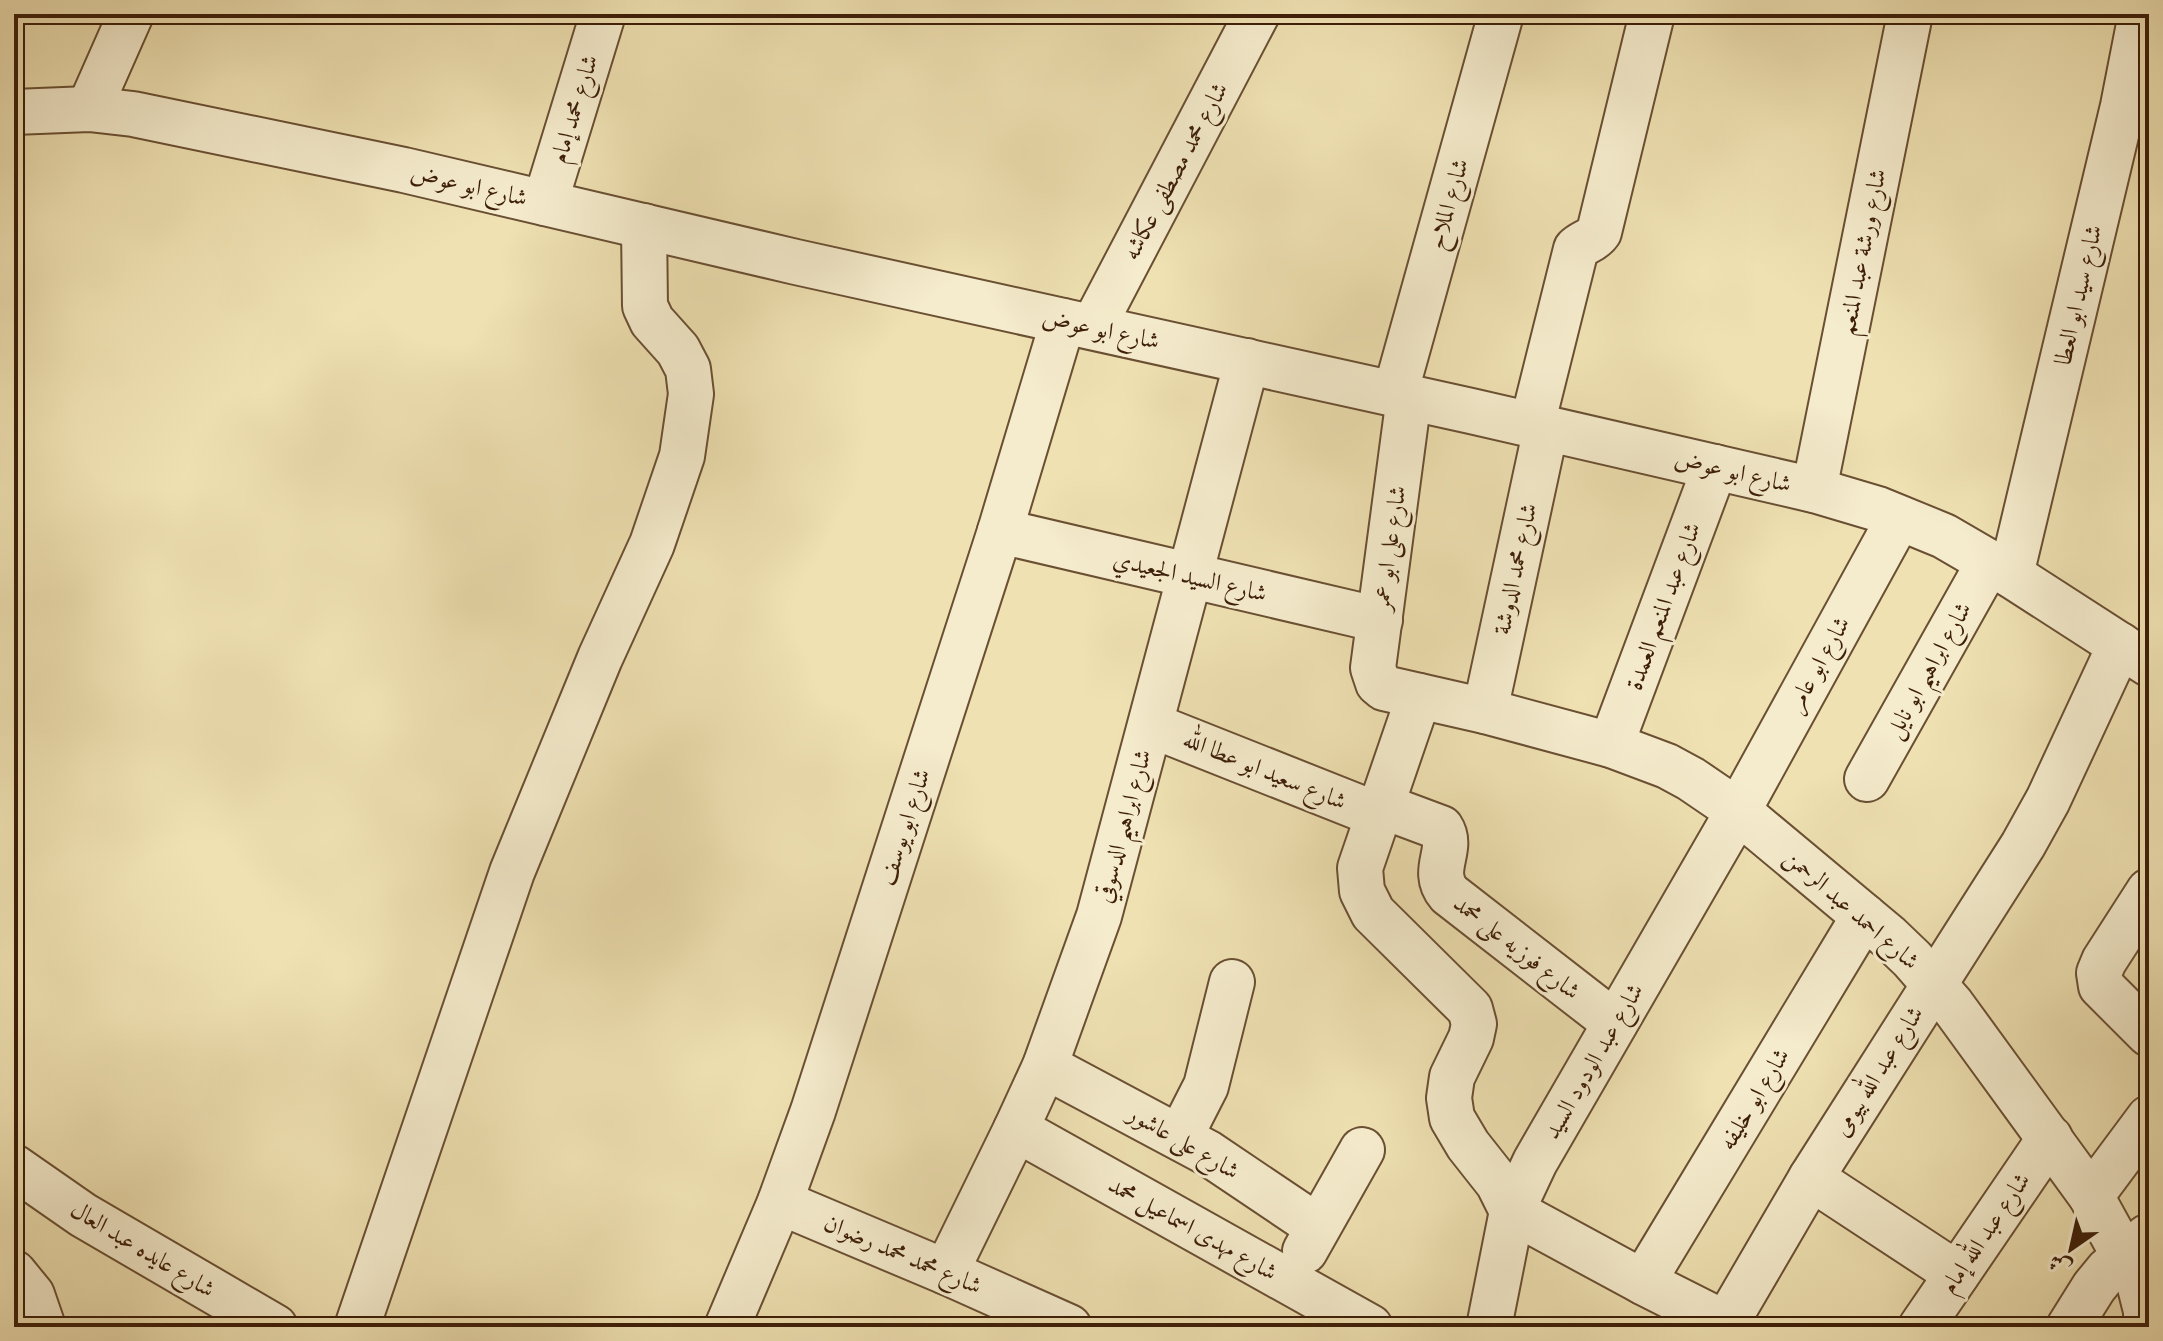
<svg xmlns="http://www.w3.org/2000/svg" width="2163" height="1341" viewBox="0 0 2163 1341" font-family="'Gentium Book Plus',Amiri,serif">
  <style>
    .lines { fill: none; stroke-linecap: round; stroke-linejoin: round }
    .minor-casing { stroke: #6a4f33; stroke-width: 48 }
    .minor { stroke: #f5eccd; stroke-width: 44 }
    .labels { text-anchor: middle; stroke-width: 6; stroke-linejoin: round; paint-order: stroke }
    .street-label { font-size: 24px; fill: #3d1e09; stroke: #f5eccd }
  </style>
  <rect width="100%" height="100%" fill="#efe1b2"/>
  <filter id="stains"><feTurbulence type="fractalNoise" baseFrequency=".0025" numOctaves="4"/><feColorMatrix values="0 0 0 0 .2 0 0 0 0 .09 0 0 0 0 .02 0 0 0 .5 -.17"/></filter>
  <radialGradient id="worn" r=".72"><stop offset=".6" stop-color="#630" stop-opacity="0"/><stop offset="1" stop-color="#630" stop-opacity=".3"/></radialGradient>
  <g class="lines">
    <defs>
      <g id="minor">
        <path d="M 89,109 L 131,14"/>
        <path d="M 14,112 L 89,109 L 133,114 L 404,170 L 796,262 L 1471,411 L 1814,490 L 1878,509 L 1944,536 L 2011,575 L 2149,664"/>
        <path d="M 545,203 L 603,14"/>
        <path d="M 1093,327 L 1257,14"/>
        <path d="M 1395,394 L 1501,14"/>
        <path d="M 1409,397 L 1373,668 L 1378,683 L 1384,688 L 1485,711 L 1611,745 L 1667,766 L 1691,779 L 1738,811 L 1889,937 L 1912,959 L 1952,1005 L 2091,1196 L 2139,1283 L 2146,1311 L 2146,1327"/>
        <path d="M 1532,425 L 1576,249 C 1583,242 1593,241 1599,232 L 1652,14"/>
        <path d="M 1814,490 L 1910,14"/>
        <path d="M 1000,531 L 1380,620"/>
        <path d="M 2011,575 L 2123,106 L 2141,14"/>
        <path d="M 1419,696 L 1360,868 L 1362,891 L 1373,913 L 1470,1009 L 1474,1024 L 1471,1038 L 1452,1077 L 1449,1098 L 1452,1118 L 1468,1145 L 1498,1183 L 1512,1211 L 1643,1282 L 1732,1327"/>
        <path d="M 1485,711 L 1546,428"/>
        <path d="M 1151,725 L 1378,815"/>
        <path d="M 1611,745 L 1715,467"/>
        <path d="M 1867,779 L 1989,562"/>
        <path d="M 1382,806 L 1441,828 C 1455,849 1429,870 1449,894 L 1615,1023"/>
        <path d="M 2149,891 L 2104,961 L 2099,973 L 2101,986 L 2149,1034"/>
        <path d="M 1045,1066 L 1208,1153 L 1318,1227"/>
        <path d="M 1016,1129 L 1370,1327"/>
        <path d="M 1180,1137 L 1206,1086 L 1232,982"/>
        <path d="M 14,1167 L 83,1215 L 275,1327"/>
        <path d="M 1811,1178 L 1957,1274"/>
        <path d="M 2091,1196 L 2149,1118"/>
        <path d="M 780,1202 L 946,1272 L 1069,1327"/>
        <path d="M 1305,1251 L 1362,1150"/>
        <path d="M 946,1272 L 1016,1129 L 1045,1066 L 1099,916 L 1247,361"/>
        <path d="M 14,1273 L 32,1295 L 43,1327"/>
        <path d="M 1643,1282 L 1864,916"/>
        <path d="M 357,1327 L 512,872 L 600,658 L 652,544 L 682,456 L 691,394 L 688,369 L 678,350 L 652,321 L 645,306 L 644,226"/>
        <path d="M 727,1327 L 780,1202 L 813,1111 L 1000,531 L 1063,321"/>
        <path d="M 1489,1327 L 1512,1211 L 1535,1162 L 1738,811 L 1899,518"/>
        <path d="M 1724,1327 L 1811,1178 L 2023,845 L 2048,800 L 2120,645"/>
        <path d="M 1921,1327 L 2050,1138"/>
        <path d="M 2069,1327 L 2094,1287 L 2108,1270 L 2147,1237"/>
      </g>
    </defs>
    <!-- minor casing -->
    <use href="#minor" class="minor-casing"/>
    <!-- minor -->
    <use href="#minor" class="minor"/>
  </g>
  <g class="labels">
    <!-- street labels -->
    <g class="street-label">
      <text transform="translate(574 109) rotate(-73)" y="8">شارع محمد إمام</text>
      <text transform="translate(1175 171) rotate(-62)" y="8">شارع محمد مصطفى عكاشه</text>
      <text transform="translate(469 185) rotate(13)" y="8">شارع ابو عوض</text>
      <text transform="translate(1448 204) rotate(-74)" y="8">شارع الملاح</text>
      <text transform="translate(1862 252) rotate(-79)" y="8">شارع ورشة عبد المنعم</text>
      <text transform="translate(2078 295) rotate(-77)" y="8">شارع سيد ابو العطا</text>
      <text transform="translate(1101 329) rotate(12)" y="8">شارع ابو عوض</text>
      <text transform="translate(1733 471) rotate(13)" y="8">شارع ابو عوض</text>
      <text transform="translate(1389 548) rotate(-82)" y="8">شارع على ابو عمر</text>
      <text transform="translate(1515 569) rotate(-78)" y="8">شارع محمد الدوشة</text>
      <text transform="translate(1190 576) rotate(13)" y="8">شارع السيد الجعيدي</text>
      <text transform="translate(1663 606) rotate(-70)" y="8">شارع عبد المنعم العمدة</text>
      <text transform="translate(1818 664) rotate(-61)" y="8">شارع ابو عامر</text>
      <text transform="translate(1928 670) rotate(-61)" y="8">شارع ابراهيم ابو نايل</text>
      <text transform="translate(1265 770) rotate(22)" y="8">شارع سعيد ابو عطا الله</text>
      <text transform="translate(1123 826) rotate(-75)" y="8">شارع ابراهيم الدسوقي</text>
      <text transform="translate(904 827) rotate(-72)" y="8">شارع ابو يوسف</text>
      <text transform="translate(1852 909) rotate(41)" y="8">شارع احمد عبد الرحمن</text>
      <text transform="translate(1517 947) rotate(38)" y="8">شارع فوزيه على محمد</text>
      <text transform="translate(1593 1061) rotate(-60)" y="8">شارع عبد الودود السيد</text>
      <text transform="translate(1878 1071) rotate(-58)" y="8">شارع عبد الله بيومى</text>
      <text transform="translate(1754 1099) rotate(-59)" y="8">شارع ابو خليفه</text>
      <text transform="translate(1184 1142) rotate(30)" y="8">شارع على عاشور</text>
      <text transform="translate(1193 1228) rotate(29)" y="8">شارع مهدى اسماعيل محمد</text>
      <text transform="translate(1985 1233) rotate(-56)" y="8">شارع عبد الله إمام</text>
      <text transform="translate(143 1249) rotate(31)" y="8">شارع عايده عبد العال</text>
      <text transform="translate(903 1254) rotate(23)" y="8">شارع محمد محمد رضوان</text>
    </g>
  </g>
  <!-- margin -->
  <rect width="2163" height="1341" fill="none" stroke="#efe1b2" stroke-width="48"/>
  <rect x="16" y="16" width="2131" height="1309" fill="none" stroke="#3d1e09" stroke-width="4"/>
  <rect x="24" y="24" width="2115" height="1293" fill="none" stroke="#3d1e09" stroke-width="2"/>
  <!-- north arrow -->
  <g transform="translate(2071 1249) rotate(214)" stroke="#f5eccd" stroke-width="6" paint-order="stroke">
  <path d="M0-6L14 30L0 20L-14 30Z" fill="#3d1e09"/>
  <text y="-12" font-size="22" font-weight="bold" text-anchor="middle" fill="#3d1e09">ش</text>
  </g>
  <rect width="100%" height="100%" filter="url(#stains)"/>
  <rect width="100%" height="100%" fill="url(#worn)"/>
</svg>
